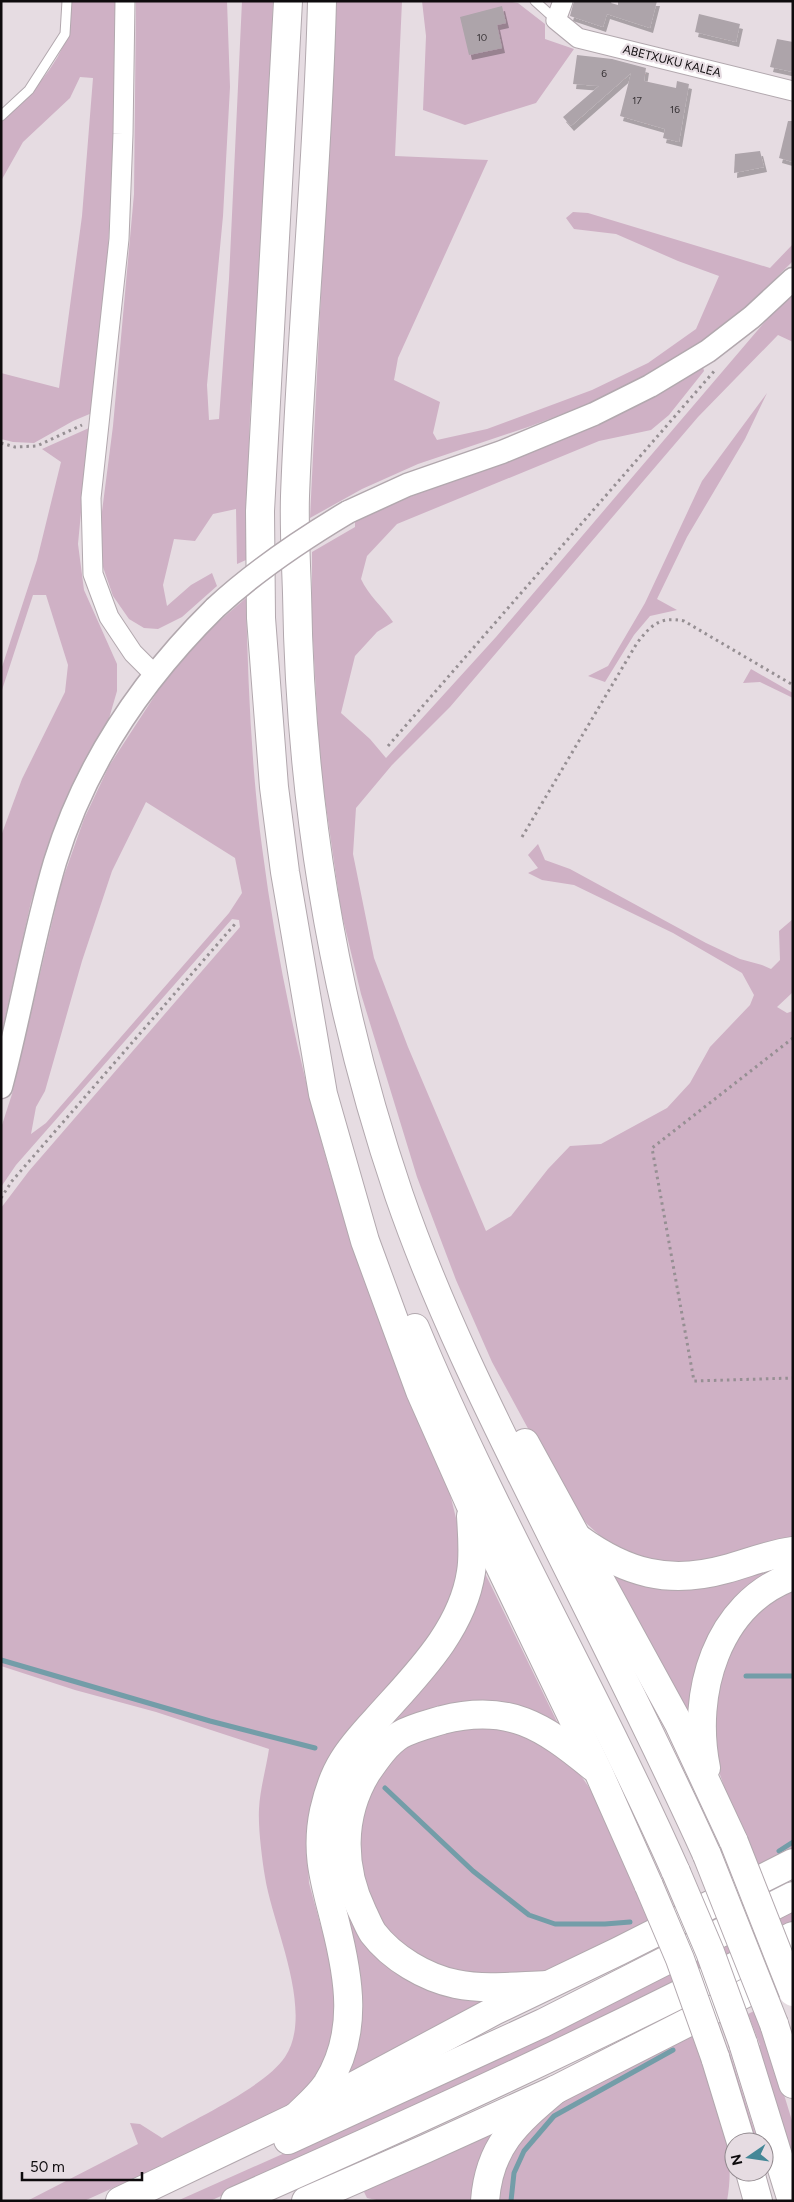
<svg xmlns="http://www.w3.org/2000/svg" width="794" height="2202" viewBox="0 0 794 2202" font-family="Figtree,sans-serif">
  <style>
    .green { fill: #cfb1c5; fill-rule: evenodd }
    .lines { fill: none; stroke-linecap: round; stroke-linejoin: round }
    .stream { stroke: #739da8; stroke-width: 5 }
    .building { fill: #ada4aa; filter: url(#shadow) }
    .service-casing { stroke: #b2a8ae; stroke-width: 11 }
    .minor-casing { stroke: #b2a8ae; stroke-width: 21 }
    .tertiary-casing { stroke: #b2a8ae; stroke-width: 25 }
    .trunk-casing { stroke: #b2a8ae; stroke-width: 30 }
    .motorway-casing { stroke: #b2a8ae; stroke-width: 30 }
    .path { stroke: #968f93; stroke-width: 3; stroke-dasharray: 2.5 4; stroke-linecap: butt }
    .service { stroke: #fff; stroke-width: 9 }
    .minor { stroke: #fff; stroke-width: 19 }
    .tertiary { stroke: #fff; stroke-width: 22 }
    .trunk { stroke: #fff; stroke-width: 28 }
    .motorway { stroke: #fff; stroke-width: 28 }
    .tertiary-bridge-casing { stroke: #b2a8ae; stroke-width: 25; stroke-linecap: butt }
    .motorway-bridge-casing { stroke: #b2a8ae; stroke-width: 30; stroke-linecap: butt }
    .tertiary-bridge { stroke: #fff; stroke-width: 22 }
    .motorway-bridge { stroke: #fff; stroke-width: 28 }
    .labels { text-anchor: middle; stroke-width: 4.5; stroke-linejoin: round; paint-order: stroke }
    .number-label { font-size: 10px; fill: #363134 }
    .street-label { font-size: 12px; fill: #0e0b0d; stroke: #e6dce2 }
  </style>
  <defs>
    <filter id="shadow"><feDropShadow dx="3" dy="5" stdDeviation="0" flood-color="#0004"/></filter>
  </defs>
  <rect width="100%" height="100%" fill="#e6dce2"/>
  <!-- green -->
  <g class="green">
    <path d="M 68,1 L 115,1 L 114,118 L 107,276 L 92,413 L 73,421 L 34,443 L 13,442 L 1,439 L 1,373 L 59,388 L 82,216 L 93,78 L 80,77 L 70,98 L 23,142 L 1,181 L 1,122 C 29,95 65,62 70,21 C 70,15 69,7 68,1 Z"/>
    <path d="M 136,1 L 227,1 L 230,87 L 223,216 L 207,385 L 209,420 L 219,419 L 229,279 L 242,1 L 273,1 L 269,135 L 250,415 L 246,560 L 237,564 L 236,509 L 213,514 L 195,541 L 174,539 L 163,585 L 167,606 L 191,585 L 212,573 L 217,586 L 182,617 L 158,629 L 144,628 L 129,619 L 113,596 L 103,567 L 100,527 L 113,426 L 134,194 Z"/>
    <path d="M 333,1 L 402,1 L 395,156 L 488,160 L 398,358 L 394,380 L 440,402 L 433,433 L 437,440 L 487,429 L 592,390 L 648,363 L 696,329 L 719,276 L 678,261 L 616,234 L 574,229 L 566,218 L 573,212 L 588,213 L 770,268 L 793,244 L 793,261 L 740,314 L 687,355 L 610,396 L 531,426 L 418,464 L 362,489 L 310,518 L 330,108 Z"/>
    <path d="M 422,1 L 506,1 L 518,3 L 545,24 L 545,39 L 574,49 L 536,103 L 465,125 L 423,110 L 426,36 Z"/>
    <path d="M 793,292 L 793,342 L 778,335 L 698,417 L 450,707 L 392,765 L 356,808 L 353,854 L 374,958 L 408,1047 L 486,1231 L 511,1216 L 548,1169 L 570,1146 L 601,1144 L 667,1108 L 690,1083 L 710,1047 L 750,1005 L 754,995 L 742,973 L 673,933 L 574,885 L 542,880 L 528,873 L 538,868 L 528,855 L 538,844 L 545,860 L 570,869 L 706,943 L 740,959 L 762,965 L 771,969 L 780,960 L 779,931 L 793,919 L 793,992 L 777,1007 L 787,1013 L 793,1011 L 793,1542 L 684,1565 L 651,1562 L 616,1550 L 587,1524 L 565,1497 L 492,1362 L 456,1280 L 417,1177 L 361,994 L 341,911 L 320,764 L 312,623 L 312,552 L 355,527 L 355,520 C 456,474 563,445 661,393 C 675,386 689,376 703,367 L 704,371 L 669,415 L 651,430 L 599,441 L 397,524 L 367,556 L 361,579 C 368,595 383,607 393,622 L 377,632 L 355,656 L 341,713 L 370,739 L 386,758 L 496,637 L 768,318 Z"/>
    <path d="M 767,393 L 745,439 L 687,537 L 657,599 L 677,610 L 650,616 L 634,635 L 605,682 L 588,676 L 608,666 L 645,603 L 702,481 Z"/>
    <path d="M 89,428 L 78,544 L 84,590 L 117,664 L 117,691 L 108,722 L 61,810 L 31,902 L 1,1036 L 1,836 L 22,779 L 65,692 L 68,665 L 46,595 L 33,595 L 1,693 L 1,670 L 37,560 L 61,462 L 42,449 Z"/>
    <path d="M 246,598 C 248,681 251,765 262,847 C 275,948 296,1049 323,1147 C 355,1265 408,1375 449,1490 L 457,1522 L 461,1557 L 457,1584 L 442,1621 L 314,1802 L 307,1838 L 309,1883 L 337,1985 L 340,2011 L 322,2070 L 295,2102 L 271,2117 L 84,2201 L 27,2201 L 138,2144 L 130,2123 L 140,2124 L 162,2138 C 194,2119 265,2087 285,2057 C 315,2012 273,1927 265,1877 C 262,1859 258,1827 259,1809 C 260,1789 266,1769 269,1749 L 156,1712 L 75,1690 L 1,1666 L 1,1208 L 29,1171 L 240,927 L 239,920 L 232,919 L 16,1165 L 1,1187 L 1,1128 L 12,1094 L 61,884 L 84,819 L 109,766 L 163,683 L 196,641 ZM 146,802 L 235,858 L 242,893 L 229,913 L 46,1123 L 31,1134 L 36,1107 L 45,1091 L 82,961 L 112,871 Z"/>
    <path d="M 751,669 L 793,693 L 793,698 L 760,682 L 743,683 Z"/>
    <path d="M 793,1558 L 770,1576 L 691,1729 L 607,1568 Z"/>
    <path d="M 481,1565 L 560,1728 L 446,1708 L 354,1777 L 360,1931 L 498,1998 L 340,2082 L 344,1925 L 340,1787 Z"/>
    <path d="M 793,1587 L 793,1851 L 758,1870 L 734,1815 L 717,1766 L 713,1718 L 720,1683 L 729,1649 L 749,1618 Z"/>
    <path d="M 508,1726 C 523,1734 542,1740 556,1750 C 598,1780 632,1874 654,1922 L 584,1955 L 540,1973 L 467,1974 L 431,1965 L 387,1936 L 353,1862 L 357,1820 L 389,1759 L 422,1737 L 449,1728 Z"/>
    <path d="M 793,1909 L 793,1924 L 419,2107 L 210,2201 L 177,2201 L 413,2096 Z"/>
    <path d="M 754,2011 L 764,2039 L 767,2039 L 793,2124 L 793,2165 L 756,2046 L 760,2045 L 748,2014 Z"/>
    <path d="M 694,2032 C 713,2086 738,2142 727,2201 L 497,2201 L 502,2166 L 519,2136 L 570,2093 Z"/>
    <path d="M 729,2050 L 758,2142 L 752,2142 L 724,2053 Z"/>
    <path d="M 494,2131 L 475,2201 L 381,2201 L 367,2198 L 364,2192 L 367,2187 Z"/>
  </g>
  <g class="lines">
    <!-- stream -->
    <g class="stream">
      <path d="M 1,1660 L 210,1721 L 315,1748"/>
      <path d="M 746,1676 L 793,1676"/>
      <path d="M 385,1788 L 473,1871 L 529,1915 L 555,1924 L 605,1924 L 630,1922"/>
      <path d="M 779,1851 L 793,1842"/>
      <path d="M 511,2201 L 514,2173 L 524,2151 L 554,2116 L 673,2050"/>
    </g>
  </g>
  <!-- building -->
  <g class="building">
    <path d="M 574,1 L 612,1 L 611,3 L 618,5 L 618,1 L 657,1 L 650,28 L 607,14 L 603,27 L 570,16 Z"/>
    <path d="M 502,6 L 506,23 L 497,25 L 502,48 L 469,55 L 460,17 Z"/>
    <path d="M 699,14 L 740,24 L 736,42 L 695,32 Z"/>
    <path d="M 777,39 L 793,42 L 793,72 L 770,67 Z"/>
    <path d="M 577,55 L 612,59 L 646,68 L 644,81 L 676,88 L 677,81 L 689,84 L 679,142 L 663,138 L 665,129 L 620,116 L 631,73 L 571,126 L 563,117 L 599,86 L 573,84 Z"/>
    <path d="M 788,121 L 793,121 L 793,162 L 779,158 Z"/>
    <path d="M 760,151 L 764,167 L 734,173 L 735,154 Z"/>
  </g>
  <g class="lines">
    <defs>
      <g id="service">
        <path d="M 535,1 L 556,20"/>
        <path d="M 1,116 L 29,90 L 65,34 L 67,1"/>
      </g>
      <g id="minor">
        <path d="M 125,1 L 123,134 L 119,239 L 91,498 L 93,574 L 109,617 L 133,653 L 154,674"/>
        <path d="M 563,1 L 556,20 L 578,38 L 793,91"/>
      </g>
      <g id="tertiary">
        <path d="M 348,512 L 407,485 L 502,452 L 594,414 L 650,386 L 708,351 L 752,317 L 793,279"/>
        <path d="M 1,1087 C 21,1012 33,936 55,862 C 85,764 143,679 215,608"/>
      </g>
      <g id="trunk">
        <path d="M 288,2140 L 543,2023 L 793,1896"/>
        <path d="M 120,2201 L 296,2117 L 494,2011 L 619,1951 L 793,1863"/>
        <path d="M 235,2201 C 423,2118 611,2032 793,1936"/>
        <path d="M 306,2201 L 425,2149 L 555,2090 L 793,1969"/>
      </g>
      <g id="motorway">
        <path d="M 288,1 L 260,511 L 261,618 L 274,787 L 285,872 L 323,1094 L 365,1241 L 420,1391 L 470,1504 L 598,1771 L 649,1886"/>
        <path d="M 322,1 C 318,166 301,331 295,496 C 294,529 296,561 297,593 C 300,797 333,1001 399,1195 C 437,1305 489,1410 541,1514 C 597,1627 655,1740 707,1855"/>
        <path d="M 415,1328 C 492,1513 594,1688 676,1872"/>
        <path d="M 525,1443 L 679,1724 L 734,1842"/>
        <path d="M 579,1539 C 626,1573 669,1585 726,1569 C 748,1563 770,1554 793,1551"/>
        <path d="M 706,1768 C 691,1694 716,1604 793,1576"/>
        <path d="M 547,1985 C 517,1986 485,1990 456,1984 C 426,1978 392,1958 373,1933 C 369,1927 366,1919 363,1913 C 341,1868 340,1816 367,1772 C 376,1759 386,1744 400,1735 C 412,1728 429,1724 442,1720 C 509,1703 543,1726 593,1767"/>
        <path d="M 774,2024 L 793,2084"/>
        <path d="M 743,2043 L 792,2201"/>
        <path d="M 715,2057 L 741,2142"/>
        <path d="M 296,2117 C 306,2107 319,2096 327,2084 C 359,2033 349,1977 335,1922 C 325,1882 315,1853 324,1811 C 328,1793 333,1777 343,1761 C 352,1746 364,1733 376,1720 C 414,1677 462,1632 471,1572 C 474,1554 472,1535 471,1516"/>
        <path d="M 750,2172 L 758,2201"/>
        <path d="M 485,2201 C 489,2146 516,2123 555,2090"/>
      </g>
    </defs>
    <!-- service casing -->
    <use href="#service" class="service-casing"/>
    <!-- minor casing -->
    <use href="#minor" class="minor-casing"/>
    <!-- tertiary casing -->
    <use href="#tertiary" class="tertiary-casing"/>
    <!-- trunk casing -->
    <use href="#trunk" class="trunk-casing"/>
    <!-- motorway casing -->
    <use href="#motorway" class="motorway-casing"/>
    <!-- path -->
    <g class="path">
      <path d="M 1,443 L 15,447 L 37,446 L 82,425"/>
      <path d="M 388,746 L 716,369"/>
      <path d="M 522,837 L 637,643 C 651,625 660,616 684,621 L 793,685"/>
      <path d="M 793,1038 L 652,1148 L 694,1381 L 793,1378"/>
      <path d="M 1,1198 L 12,1181 L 235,924"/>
    </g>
    <!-- service -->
    <use href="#service" class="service"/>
    <!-- minor -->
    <use href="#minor" class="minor"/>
    <!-- tertiary -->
    <use href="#tertiary" class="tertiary"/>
    <!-- trunk -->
    <use href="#trunk" class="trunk"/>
    <!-- motorway -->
    <use href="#motorway" class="motorway"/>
    <defs>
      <path id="tertiary-bridge" d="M 215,608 C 256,570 301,540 348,512"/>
      <g id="motorway-bridge">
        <path d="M 734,1842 L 793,1992"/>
        <path d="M 707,1855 L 774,2024"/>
        <path d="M 676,1872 L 710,1952 L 743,2043"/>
        <path d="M 649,1886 L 680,1959 L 715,2057"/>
      </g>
    </defs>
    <!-- tertiary-bridge casing -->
    <use href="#tertiary-bridge" class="tertiary-bridge-casing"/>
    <!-- motorway-bridge casing -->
    <use href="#motorway-bridge" class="motorway-bridge-casing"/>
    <!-- tertiary-bridge -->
    <use href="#tertiary-bridge" class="tertiary-bridge"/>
    <!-- motorway-bridge -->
    <use href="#motorway-bridge" class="motorway-bridge"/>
  </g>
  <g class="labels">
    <!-- number labels -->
    <g class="number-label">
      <text x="482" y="41">10</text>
      <text x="604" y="77">6</text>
      <text x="637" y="104">17</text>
      <text x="675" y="113">16</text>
    </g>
    <!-- street labels -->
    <g class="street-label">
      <text transform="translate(672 61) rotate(14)" y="4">ABETXUKU KALEA</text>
    </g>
  </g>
  <!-- border -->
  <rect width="794" height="2202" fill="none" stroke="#0e0b0d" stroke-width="5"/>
  <!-- north arrow -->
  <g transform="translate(749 2157) rotate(257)"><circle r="24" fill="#e6dce2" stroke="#90888d"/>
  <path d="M0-4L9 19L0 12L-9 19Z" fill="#448797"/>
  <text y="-8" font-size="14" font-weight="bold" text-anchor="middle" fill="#0e0b0d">N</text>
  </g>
  <!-- scale -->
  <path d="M22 2172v8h120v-8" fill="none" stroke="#0e0b0d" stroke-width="2.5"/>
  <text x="30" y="2172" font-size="15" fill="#0e0b0d" stroke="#e6dce2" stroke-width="4" paint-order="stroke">50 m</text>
</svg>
